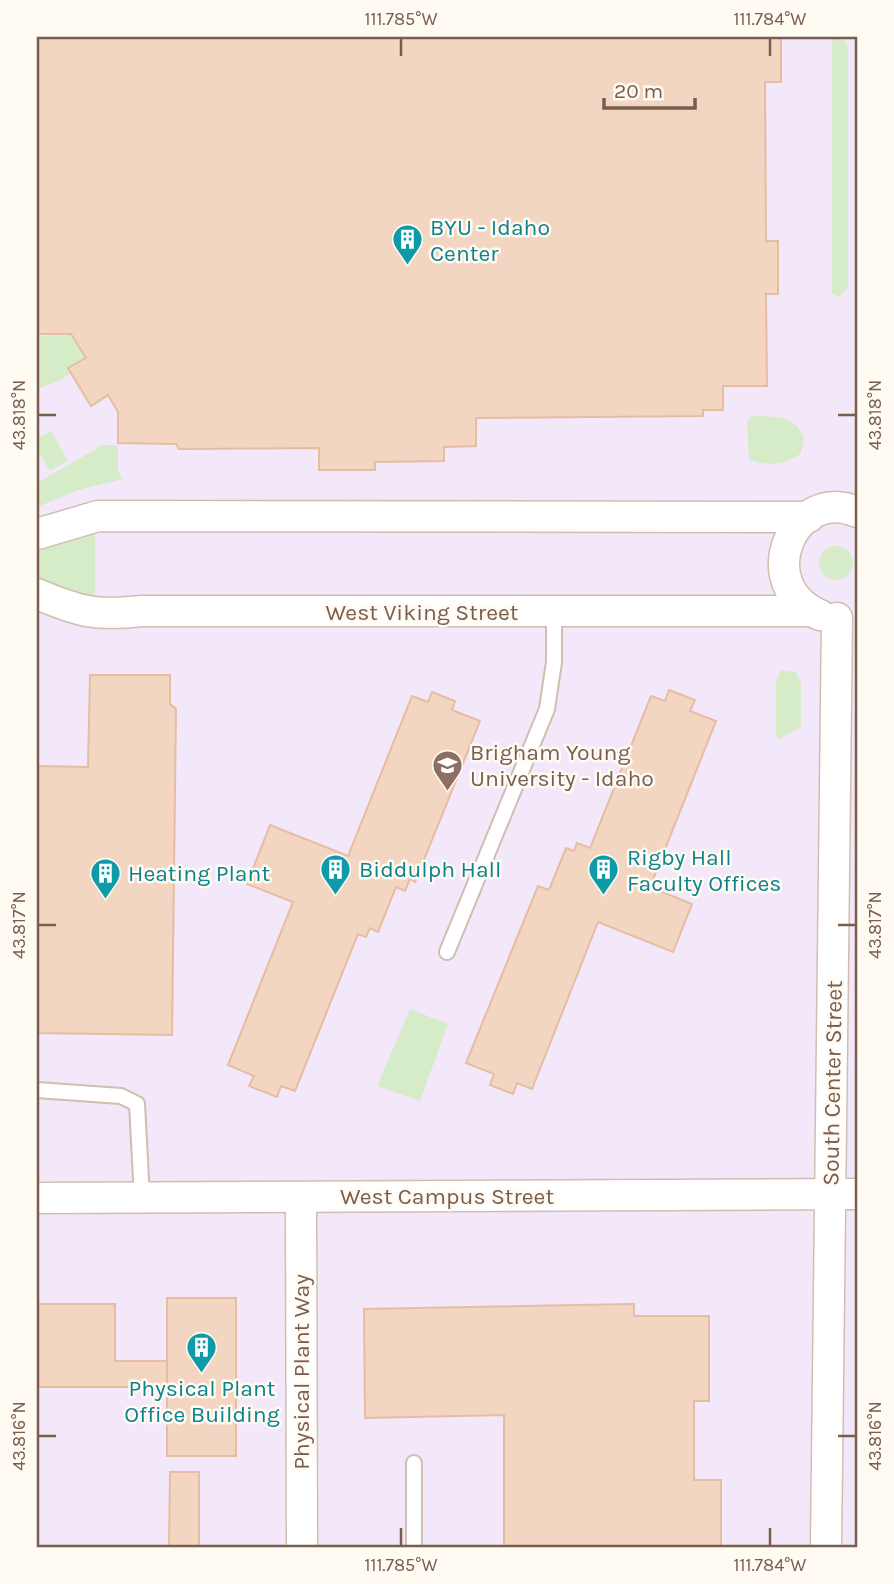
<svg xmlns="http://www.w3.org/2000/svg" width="894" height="1584" viewBox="0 0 894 1584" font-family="Karla,sans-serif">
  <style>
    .education { fill: #f3e7fa }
    .green { fill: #d6ecc8 }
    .building { fill: #f3d6c2; stroke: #e6bda2; stroke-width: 2 }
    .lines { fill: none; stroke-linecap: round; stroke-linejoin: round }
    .lane-casing { stroke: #d0beaf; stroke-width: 18 }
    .street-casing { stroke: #d0beaf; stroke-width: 33 }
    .lane { stroke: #fff; stroke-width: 14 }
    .street { stroke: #fff; stroke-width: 30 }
    .ticks { fill: none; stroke: #795d4d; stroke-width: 2.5 }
    .labels { text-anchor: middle; stroke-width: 5; stroke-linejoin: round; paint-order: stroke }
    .culture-label { font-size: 23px; fill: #0d838f; stroke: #fffaf2; text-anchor: start }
    .street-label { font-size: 23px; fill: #795d4d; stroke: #fffaf2 }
    .education-label { font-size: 23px; fill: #785e54; stroke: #fffaf2; text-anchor: start }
    .neatline { fill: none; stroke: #795d4d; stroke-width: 2.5 }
    .ticks-label { font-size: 18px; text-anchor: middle; fill: #795d4d }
  </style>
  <rect width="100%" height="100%" fill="#fdf6eb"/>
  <!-- education -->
  <rect class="education" x="37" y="37" width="820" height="1510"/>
  <!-- green -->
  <g class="green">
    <path d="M 832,37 L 844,37 L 848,48 L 848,287 L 839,297 L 832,294 Z"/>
    <path d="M 75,335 L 90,360 L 61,380 L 37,389 L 37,336 Z"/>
    <path d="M 756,416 C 778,417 794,415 804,438 L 801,453 C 788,465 765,467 749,459 L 747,422 L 750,417 Z"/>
    <path d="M 51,431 L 68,461 L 50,471 L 39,452 L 37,453 L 37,439 Z"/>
    <path d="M 103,445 L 118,445 L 118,471 L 123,479 L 78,490 L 37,507 L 37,483 Z"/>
    <path d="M 95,529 L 95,601 L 37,580 L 37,546 Z"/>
    <circle cx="836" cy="563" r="17"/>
    <path d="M 781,670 L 795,672 L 801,682 L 801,727 L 780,739 L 776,736 L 776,682 Z"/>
    <path d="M 410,1009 L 448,1024 L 420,1101 L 377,1086 Z"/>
  </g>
  <!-- building -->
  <g class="building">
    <path d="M 37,37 L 781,37 L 781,82 L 765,82 L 766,241 L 778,241 L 778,294 L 766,294 L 767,386 L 723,386 L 723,410 L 703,410 L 703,416 L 476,418 L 476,446 L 444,447 L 444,461 L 375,462 L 375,470 L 319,470 L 319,448 L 179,449 L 176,444 L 118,443 L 118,412 L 108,395 L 91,406 L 68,368 L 86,358 L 71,334 L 37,334 Z"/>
    <path d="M 90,675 L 170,675 L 170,704 L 176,709 L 172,1035 L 37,1033 L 37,766 L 88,767 Z"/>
    <path d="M 669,690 L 695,700 L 690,711 L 716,721 L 650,887 L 692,904 L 673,952 L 598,922 L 532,1089 L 517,1083 L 513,1094 L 490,1085 L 494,1074 L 466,1063 L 538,886 L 549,890 L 566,848 L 574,851 L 577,843 L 590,848 L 651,696 L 665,701 Z"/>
    <path d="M 432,692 L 455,701 L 452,710 L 480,721 L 415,882 L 410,879 L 405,891 L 396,887 L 378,932 L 370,928 L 366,937 L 358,934 L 295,1091 L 281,1086 L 277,1097 L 249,1086 L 254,1076 L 228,1065 L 293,902 L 247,884 L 270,825 L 348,856 L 412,696 L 428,702 Z"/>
    <rect x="167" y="1298" width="69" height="158"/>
    <path d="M 37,1304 L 115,1304 L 115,1361 L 167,1361 L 167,1387 L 37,1387 Z"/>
    <path d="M 634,1304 L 634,1316 L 709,1316 L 709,1401 L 694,1401 L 694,1480 L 721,1480 L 721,1547 L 504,1547 L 504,1415 L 365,1418 L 364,1309 Z"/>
    <path d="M 170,1472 L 199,1472 L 199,1547 L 169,1547 Z"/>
  </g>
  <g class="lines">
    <defs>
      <g id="lane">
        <path d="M 447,952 L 547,709 L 554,662 L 554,612"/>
        <path d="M 37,1090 L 121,1096 L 137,1104 L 142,1198"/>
        <path d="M 414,1547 L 414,1463"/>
      </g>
      <g id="street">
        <path d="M 37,534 L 98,516 L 809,517"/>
        <path d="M 37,594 C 80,612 95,616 142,611 L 811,611"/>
        <path d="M 820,615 C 750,586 793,484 857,512"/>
        <path d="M 301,1197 L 302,1547"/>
        <path d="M 37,1198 L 857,1194"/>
        <path d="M 826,1547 L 837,618"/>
      </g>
    </defs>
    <!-- lane casing -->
    <use href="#lane" class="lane-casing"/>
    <!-- street casing -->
    <use href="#street" class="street-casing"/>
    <!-- lane -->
    <use href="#lane" class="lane"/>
    <!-- street -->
    <use href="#street" class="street"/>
  </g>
  <!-- ticks -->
  <path class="ticks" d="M 401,38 L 401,56M 770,38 L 770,56M 38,415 L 56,415M 838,415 L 856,415M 38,925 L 56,925M 838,925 L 856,925M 38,1436 L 56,1436M 838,1436 L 856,1436M 401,1528 L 401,1546M 770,1528 L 770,1546"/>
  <!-- icons -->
  <defs>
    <symbol id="building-pin" viewBox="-11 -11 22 30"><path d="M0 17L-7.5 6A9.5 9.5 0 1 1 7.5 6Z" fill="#0f9aa8" stroke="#fffaf2"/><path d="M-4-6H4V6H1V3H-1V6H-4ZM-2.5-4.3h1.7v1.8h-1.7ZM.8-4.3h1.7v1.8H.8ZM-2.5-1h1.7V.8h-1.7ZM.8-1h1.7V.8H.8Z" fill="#fff"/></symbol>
    <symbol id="university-pin" viewBox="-11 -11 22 30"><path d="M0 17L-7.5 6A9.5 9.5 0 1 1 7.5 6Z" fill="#8d6e63" stroke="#fffaf2"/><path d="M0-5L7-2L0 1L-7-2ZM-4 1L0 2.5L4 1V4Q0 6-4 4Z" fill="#fff"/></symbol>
  </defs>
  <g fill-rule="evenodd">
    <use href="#building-pin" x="390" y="222" width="35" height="47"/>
    <use href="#university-pin" x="430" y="748" width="35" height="47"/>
    <use href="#building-pin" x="318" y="852" width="35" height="47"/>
    <use href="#building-pin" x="586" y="852" width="35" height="47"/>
    <use href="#building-pin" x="88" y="856" width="35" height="47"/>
    <use href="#building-pin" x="184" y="1330" width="35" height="47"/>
  </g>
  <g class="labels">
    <!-- culture labels -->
    <g class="culture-label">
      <text x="430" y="235">BYU - Idaho<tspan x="430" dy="26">Center</tspan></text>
      <text x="627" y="865">Rigby Hall<tspan x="627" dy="26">Faculty Offices</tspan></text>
      <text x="359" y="877">Biddulph Hall</text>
      <text x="128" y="881">Heating Plant</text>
      <text x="202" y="1396" text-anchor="middle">Physical Plant<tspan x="202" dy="26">Office Building</tspan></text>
    </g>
    <!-- street labels -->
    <g class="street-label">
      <text x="422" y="620">West Viking Street</text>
      <text transform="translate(832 1083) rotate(-89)" y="8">South Center Street</text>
      <text x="447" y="1204">West Campus Street</text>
      <text transform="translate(301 1372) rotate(-90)" y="8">Physical Plant Way</text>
    </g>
    <!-- education labels -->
    <g class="education-label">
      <text x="470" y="760">Brigham Young<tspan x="470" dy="26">University - Idaho</tspan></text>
    </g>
  </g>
  <!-- border -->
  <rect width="894" height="1584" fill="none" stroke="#fffaf2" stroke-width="77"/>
  <!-- scale -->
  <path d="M604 98v10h91v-10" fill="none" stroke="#795d4d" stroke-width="3.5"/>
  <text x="614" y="98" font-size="21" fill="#795d4d" stroke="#fffaf2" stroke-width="5" paint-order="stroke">20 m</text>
  <rect x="38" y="38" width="818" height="1508" class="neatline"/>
  <g class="ticks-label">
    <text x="401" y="25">111.785°W</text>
    <text x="770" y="25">111.784°W</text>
    <text transform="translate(19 415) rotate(-90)" y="6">43.818°N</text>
    <text transform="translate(875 415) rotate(-90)" y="6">43.818°N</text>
    <text transform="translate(19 925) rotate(-90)" y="6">43.817°N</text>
    <text transform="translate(875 925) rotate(-90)" y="6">43.817°N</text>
    <text transform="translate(19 1436) rotate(-90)" y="6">43.816°N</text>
    <text transform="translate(875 1436) rotate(-90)" y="6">43.816°N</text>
    <text x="401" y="1571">111.785°W</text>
    <text x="770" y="1571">111.784°W</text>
  </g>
</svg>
